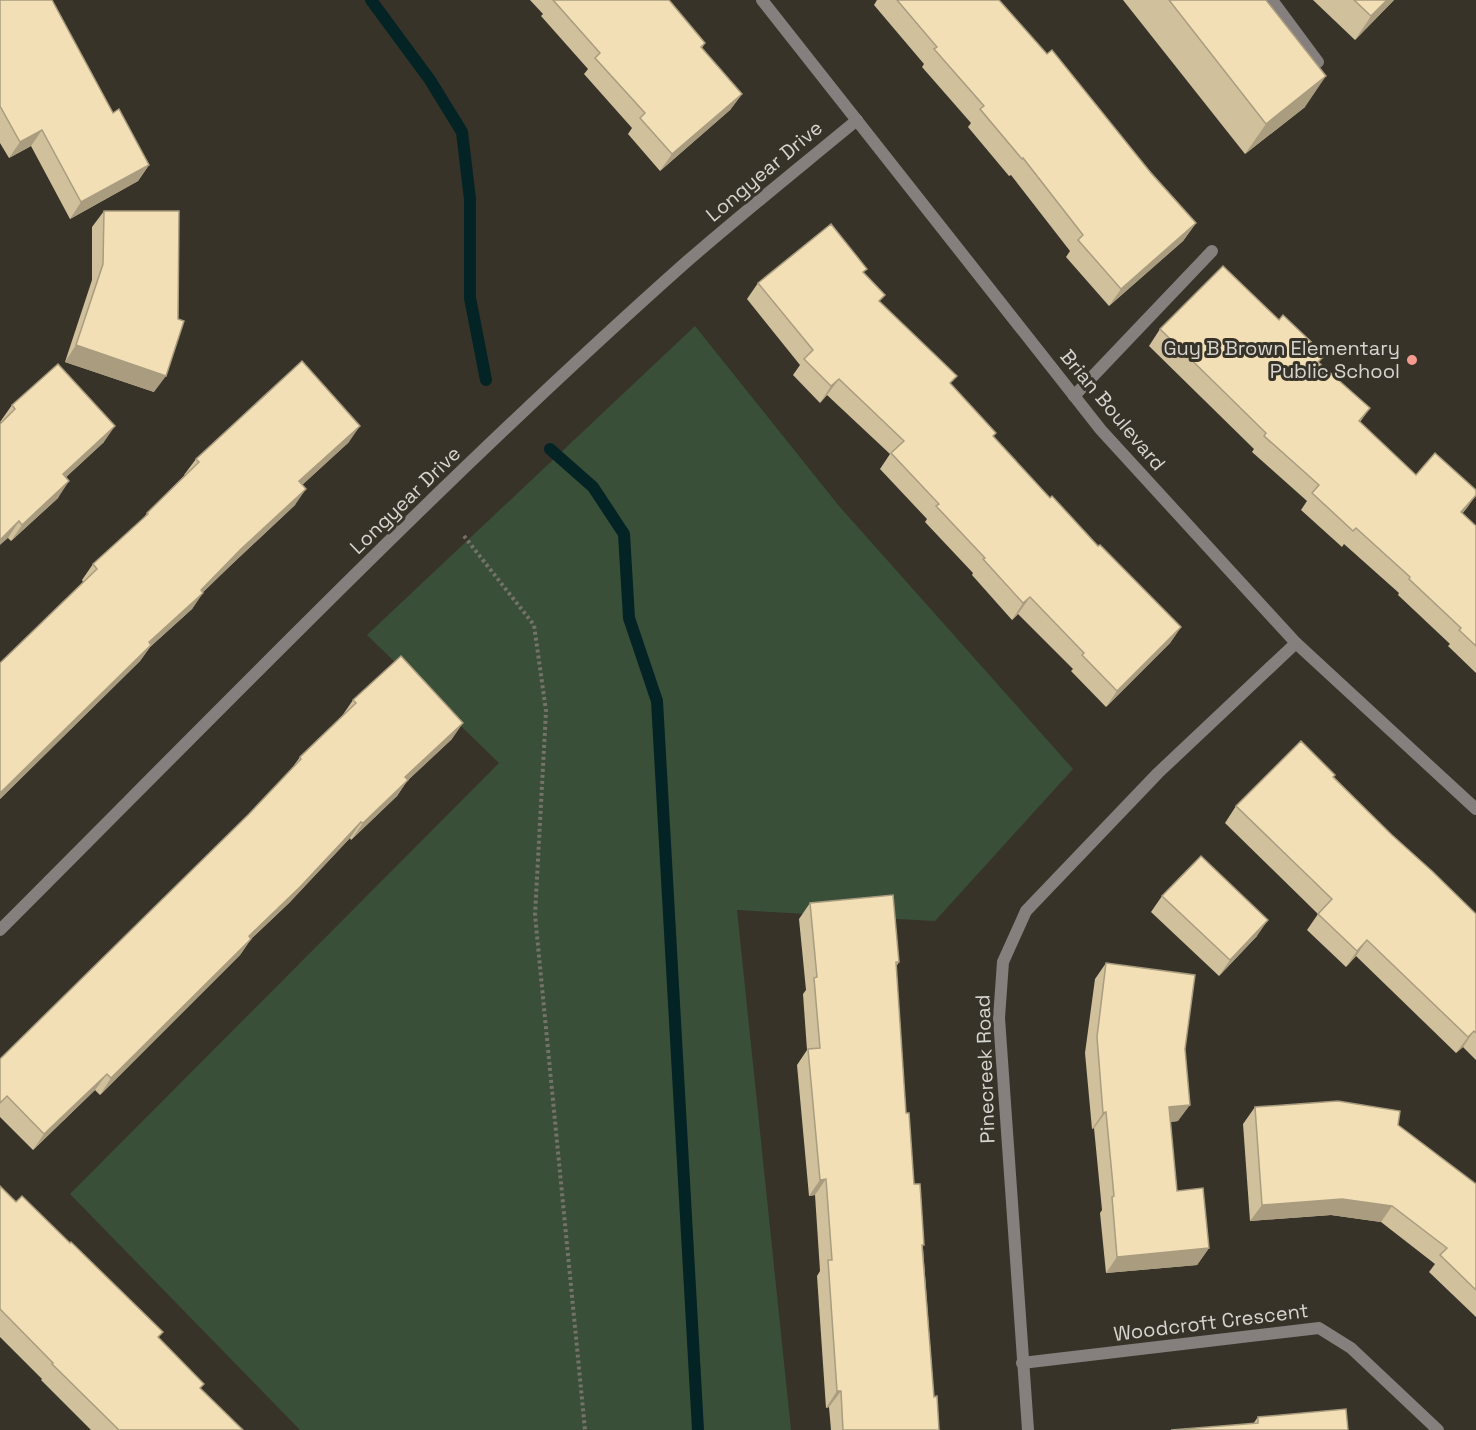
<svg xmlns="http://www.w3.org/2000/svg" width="1476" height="1430" viewBox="0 0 1476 1430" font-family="'Space Grotesk',sans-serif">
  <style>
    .green { fill: #3a4f38 }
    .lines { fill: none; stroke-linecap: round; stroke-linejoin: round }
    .stream { stroke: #042325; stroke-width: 12 }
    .path { stroke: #757269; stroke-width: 4; stroke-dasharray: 3 3; stroke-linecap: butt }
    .lane { stroke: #857f7d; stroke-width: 12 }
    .street { stroke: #857f7d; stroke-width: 12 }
    .wall { fill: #d0c09c }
    .shaded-wall { fill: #a99c7f }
    .building { fill: #f2dfb5; stroke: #a99c7f; stroke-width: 1.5 }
    .poi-dot { fill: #f59c91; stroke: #373329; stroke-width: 2 }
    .labels { text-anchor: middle; stroke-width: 6; stroke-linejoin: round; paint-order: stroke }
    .street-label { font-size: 20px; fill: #d7d5cf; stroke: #373329 }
    .poi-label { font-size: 20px; fill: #d7d5cf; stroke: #373329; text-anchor: end }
  </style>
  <rect width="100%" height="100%" fill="#373329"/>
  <!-- green -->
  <path class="green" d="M 695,326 L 839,506 L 1073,769 L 935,921 L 737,910 L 791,1430 L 300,1430 L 70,1194 L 499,763 L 367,635 Z"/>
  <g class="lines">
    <!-- stream -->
    <g class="stream">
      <path d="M 371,0 L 430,80 L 462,132 L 470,199 L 470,298 L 486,380"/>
      <path d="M 550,449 L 593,487 L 624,534 L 629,618 L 657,701 L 698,1430"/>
    </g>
    <!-- path -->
    <path class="path" d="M 464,536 L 534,625 L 546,711 L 535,915 L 585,1430"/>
    <!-- lane -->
    <g class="lane">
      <path d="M 1272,0 L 1318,62"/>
      <path d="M 1074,396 L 1212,251"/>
    </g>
    <!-- street -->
    <g class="street">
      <path d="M 762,0 L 1101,430 L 1296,643 L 1476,809"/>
      <path d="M 0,930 C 225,705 446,476 684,264 C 740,215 799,168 857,120"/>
      <path d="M 1022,1363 L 1319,1328 L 1351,1348 L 1438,1430"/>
      <path d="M 1028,1430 L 999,1018 L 1003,962 L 1026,911 L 1158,773 L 1296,643"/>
    </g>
  </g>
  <!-- wall -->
  <g class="wall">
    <path d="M 0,0 L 113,113 L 149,165 L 138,181 L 70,219 L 31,146 L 9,158 L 0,143 Z"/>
    <path d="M 530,0 L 669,0 L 705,43 L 702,48 L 742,94 L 730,110 L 660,171 L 628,134 L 632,128 L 584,74 L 588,69 L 541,16 L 543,14 Z"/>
    <path d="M 877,0 L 999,0 L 1196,223 L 1183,241 L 1109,306 L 1066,257 L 1070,251 L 1011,175 L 1009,176 L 968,127 L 971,123 L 922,67 L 924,64 L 874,5 Z"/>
    <path d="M 1123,0 L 1266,0 L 1305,107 L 1245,154 Z"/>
    <path d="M 1313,0 L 1394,0 L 1355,40 Z"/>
    <path d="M 104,211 L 154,392 L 65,362 L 92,280 L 92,227 Z"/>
    <path d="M 864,273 L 880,302 L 951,384 L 994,437 L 1050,498 L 1098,546 L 1181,627 L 1170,643 L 1106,707 L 1071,671 L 1073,669 L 1018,614 L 1012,620 L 972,575 L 973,573 L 925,522 L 927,519 L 880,469 L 890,454 L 827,395 L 820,403 L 793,375 L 800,365 L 747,299 L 758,283 Z"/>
    <path d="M 1279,320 L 1319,363 L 1370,408 L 1360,422 L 1416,475 L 1476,490 L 1476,495 L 1462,514 L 1476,526 L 1476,673 L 1448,646 L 1450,644 L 1398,595 L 1399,593 L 1344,544 L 1342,547 L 1301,510 L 1307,501 L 1252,452 L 1254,449 L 1149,346 L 1160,329 Z"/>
    <path d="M 12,405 L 104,442 L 66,477 L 58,498 L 11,541 L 8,538 L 2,423 L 0,422 Z"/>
    <path d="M 349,442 L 302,485 L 295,505 L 230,566 L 203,592 L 192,609 L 150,647 L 140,661 L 0,799 L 0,663 L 83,582 L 82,580 L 93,564 L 143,519 L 147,513 L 185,475 L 184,475 L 196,459 Z"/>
    <path d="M 353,700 L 452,739 L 407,781 L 397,796 L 351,840 L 350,838 L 289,903 L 251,939 L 240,955 L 100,1095 L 95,1090 L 33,1150 L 0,1117 L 0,1059 L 249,814 L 290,771 L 300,757 L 342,716 Z"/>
    <path d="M 1334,777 L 1392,835 L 1476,914 L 1476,1060 L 1463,1047 L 1456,1053 L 1356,956 L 1346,967 L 1307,930 L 1318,914 L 1225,823 L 1236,806 Z"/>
    <path d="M 1162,896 L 1257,936 L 1219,976 L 1151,912 Z"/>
    <path d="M 810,903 L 899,962 L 896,967 L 906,1113 L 914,1184 L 923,1248 L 934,1397 L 939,1430 L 831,1430 L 829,1407 L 826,1408 L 817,1276 L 820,1271 L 815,1195 L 809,1196 L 797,1065 L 807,1050 L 803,994 L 806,990 L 799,919 Z"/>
    <path d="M 1106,963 L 1185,1049 L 1178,1121 L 1170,1122 L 1177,1191 L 1209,1248 L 1197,1265 L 1106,1273 L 1100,1213 L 1102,1210 L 1094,1128 L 1092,1129 L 1085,1053 L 1095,979 Z"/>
    <path d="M 1255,1107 L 1398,1125 L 1476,1184 L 1476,1317 L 1429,1272 L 1435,1264 L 1381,1222 L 1331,1215 L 1250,1221 L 1243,1124 Z"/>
    <path d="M 0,1186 L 159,1338 L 201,1389 L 243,1430 L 91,1430 L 41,1380 L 42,1379 L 0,1337 Z"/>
    <path d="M 1258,1417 L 1348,1430 L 1253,1424 Z"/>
  </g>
  <!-- shaded-wall -->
  <g class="shaded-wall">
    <path d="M 1387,0 L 1394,0 L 1355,40 L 1371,16 Z"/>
    <path d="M 1326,76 L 1305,107 L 1245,154 L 1266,124 Z"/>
    <path d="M 742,94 L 730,110 L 660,171 L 672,154 Z"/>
    <path d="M 42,130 L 31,146 L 9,158 L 20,142 Z"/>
    <path d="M 149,165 L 138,181 L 70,219 L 81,202 Z"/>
    <path d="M 1196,223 L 1183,241 L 1109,306 L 1121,289 Z"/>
    <path d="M 76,345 L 166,376 L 154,392 L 65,362 Z"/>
    <path d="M 839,379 L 827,395 L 820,403 L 831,386 Z"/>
    <path d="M 115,426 L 104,442 L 51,491 L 63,474 Z"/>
    <path d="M 360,426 L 349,442 L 288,498 L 299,481 Z"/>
    <path d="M 69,481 L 58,498 L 11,541 L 22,525 Z"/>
    <path d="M 306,489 L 295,505 L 230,566 L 195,600 L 203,593 L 192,609 L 150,647 L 140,661 L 0,799 L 0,793 L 201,590 L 241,549 Z"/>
    <path d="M 1476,495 L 1467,508 L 1449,528 L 1461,512 Z"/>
    <path d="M 19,521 L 8,538 L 0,545 L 0,540 Z"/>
    <path d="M 1030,597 L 1018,614 L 1012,620 L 1023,603 Z"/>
    <path d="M 1181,627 L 1170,643 L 1106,707 L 1117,691 Z"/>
    <path d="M 463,723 L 452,739 L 407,781 L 397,796 L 351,840 L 363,823 L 405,777 Z"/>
    <path d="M 361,822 L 350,838 L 289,903 L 237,952 L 249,936 Z"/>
    <path d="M 1268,920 L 1257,936 L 1219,976 L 1230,960 Z"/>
    <path d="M 251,939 L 240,955 L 100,1095 L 111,1078 Z"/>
    <path d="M 1367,940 L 1356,956 L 1346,967 L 1357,951 Z"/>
    <path d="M 1474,1031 L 1463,1047 L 1456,1053 L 1468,1037 Z"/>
    <path d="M 107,1074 L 95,1090 L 33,1150 L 44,1134 Z"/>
    <path d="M 1190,1105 L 1178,1121 L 1158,1123 L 1169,1107 Z"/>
    <path d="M 1106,1112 L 1094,1128 L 1092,1129 L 1103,1113 Z"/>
    <path d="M 826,1179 L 815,1195 L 809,1196 L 820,1180 Z"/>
    <path d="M 1342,1199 L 1392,1206 L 1381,1222 L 1331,1215 L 1250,1221 L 1262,1205 Z"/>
    <path d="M 1209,1248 L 1197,1265 L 1106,1273 L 1117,1257 Z"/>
    <path d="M 837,1391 L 841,1391 L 829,1407 L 826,1408 Z"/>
  </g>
  <!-- building -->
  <g class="building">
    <path d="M 0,0 L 52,0 L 113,113 L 119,109 L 149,165 L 81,202 L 42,130 L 20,142 L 0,106 Z"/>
    <path d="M 553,0 L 669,0 L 705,43 L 701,47 L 742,94 L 672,154 L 640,118 L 645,113 L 595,58 L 600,53 Z"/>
    <path d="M 897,0 L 999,0 L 1047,54 L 1052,50 L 1151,173 L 1196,223 L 1121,289 L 1078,240 L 1083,235 L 1023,158 L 1022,159 L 980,109 L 984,106 L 934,49 L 937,47 Z"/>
    <path d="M 1169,0 L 1266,0 L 1326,76 L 1266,124 Z"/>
    <path d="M 1354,0 L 1387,0 L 1371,16 Z"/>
    <path d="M 104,211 L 179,211 L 178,319 L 184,321 L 166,376 L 76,345 L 103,264 Z"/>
    <path d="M 831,224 L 867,269 L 863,272 L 885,295 L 879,301 L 957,376 L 950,383 L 996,433 L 993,436 L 1050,498 L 1052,496 L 1098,546 L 1100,545 L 1181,627 L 1117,691 L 1082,655 L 1084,653 L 1030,597 L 1023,603 L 983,559 L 985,558 L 936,506 L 939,504 L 891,453 L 904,441 L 839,379 L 831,386 L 804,359 L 813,350 L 758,283 Z"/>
    <path d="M 1223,266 L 1279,320 L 1283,315 L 1325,355 L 1318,362 L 1370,408 L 1359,421 L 1416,475 L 1435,453 L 1476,490 L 1476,495 L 1461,512 L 1476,526 L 1476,646 L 1459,630 L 1461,628 L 1409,579 L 1410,577 L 1356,528 L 1353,531 L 1312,493 L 1319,485 L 1264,436 L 1266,433 L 1160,329 Z"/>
    <path d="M 302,361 L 360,426 L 299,481 L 306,489 L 241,549 L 201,590 L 203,593 L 149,642 L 151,645 L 0,793 L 0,663 L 97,569 L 93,564 L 148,514 L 147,513 L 199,462 L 196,459 Z"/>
    <path d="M 58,364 L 115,426 L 63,474 L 69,481 L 22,525 L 19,521 L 0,540 L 0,424 L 15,409 L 12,405 Z"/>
    <path d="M 401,656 L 463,723 L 405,777 L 408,780 L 363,823 L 361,822 L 300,887 L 249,936 L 251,939 L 111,1078 L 107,1074 L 44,1134 L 7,1096 L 0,1103 L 0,1059 L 249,814 L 301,759 L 300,757 L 356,703 L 353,700 Z"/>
    <path d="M 1301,741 L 1335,775 L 1333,777 L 1392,835 L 1432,871 L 1476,914 L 1476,1033 L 1474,1031 L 1468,1037 L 1367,940 L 1357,951 L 1318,914 L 1332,899 L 1236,806 Z"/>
    <path d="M 1201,856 L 1268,920 L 1230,960 L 1162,896 Z"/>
    <path d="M 893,895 L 899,962 L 896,962 L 906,1113 L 909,1113 L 914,1184 L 920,1184 L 924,1245 L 922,1245 L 934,1397 L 937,1396 L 939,1430 L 843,1430 L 841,1391 L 837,1391 L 828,1260 L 832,1260 L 826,1179 L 820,1180 L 808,1049 L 820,1048 L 814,978 L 817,977 L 810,903 Z"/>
    <path d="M 1106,963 L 1195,975 L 1185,1049 L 1190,1105 L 1169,1107 L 1177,1191 L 1203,1188 L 1209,1248 L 1117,1257 L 1112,1197 L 1114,1196 L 1106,1112 L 1103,1113 L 1097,1037 Z"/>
    <path d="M 1338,1101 L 1400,1111 L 1398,1125 L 1476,1184 L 1476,1290 L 1440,1255 L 1447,1248 L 1392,1206 L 1342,1199 L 1262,1205 L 1255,1107 Z"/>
    <path d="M 0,1186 L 16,1202 L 22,1196 L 70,1243 L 71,1242 L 163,1332 L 158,1337 L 204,1384 L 200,1388 L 243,1430 L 119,1430 L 52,1364 L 53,1363 L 0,1309 Z"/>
    <path d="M 1346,1409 L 1348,1430 L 1171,1430 L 1258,1423 L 1258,1417 Z"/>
  </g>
  <!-- markers -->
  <circle class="poi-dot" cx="1412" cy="360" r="6"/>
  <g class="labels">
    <!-- street labels -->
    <g class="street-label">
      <text transform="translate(764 171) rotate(-40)" y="7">Longyear Drive</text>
      <text transform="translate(1113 410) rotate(50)" y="7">Brian Boulevard</text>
      <text transform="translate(405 500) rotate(-44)" y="7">Longyear Drive</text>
      <text transform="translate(985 1069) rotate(-92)" y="7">Pinecreek Road</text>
      <text transform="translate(1211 1322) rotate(-7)" y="7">Woodcroft Crescent</text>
    </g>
    <!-- poi labels -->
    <g class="poi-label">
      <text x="1400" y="355">Guy B Brown Elementary<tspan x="1400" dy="23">Public School</tspan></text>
    </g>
  </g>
</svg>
